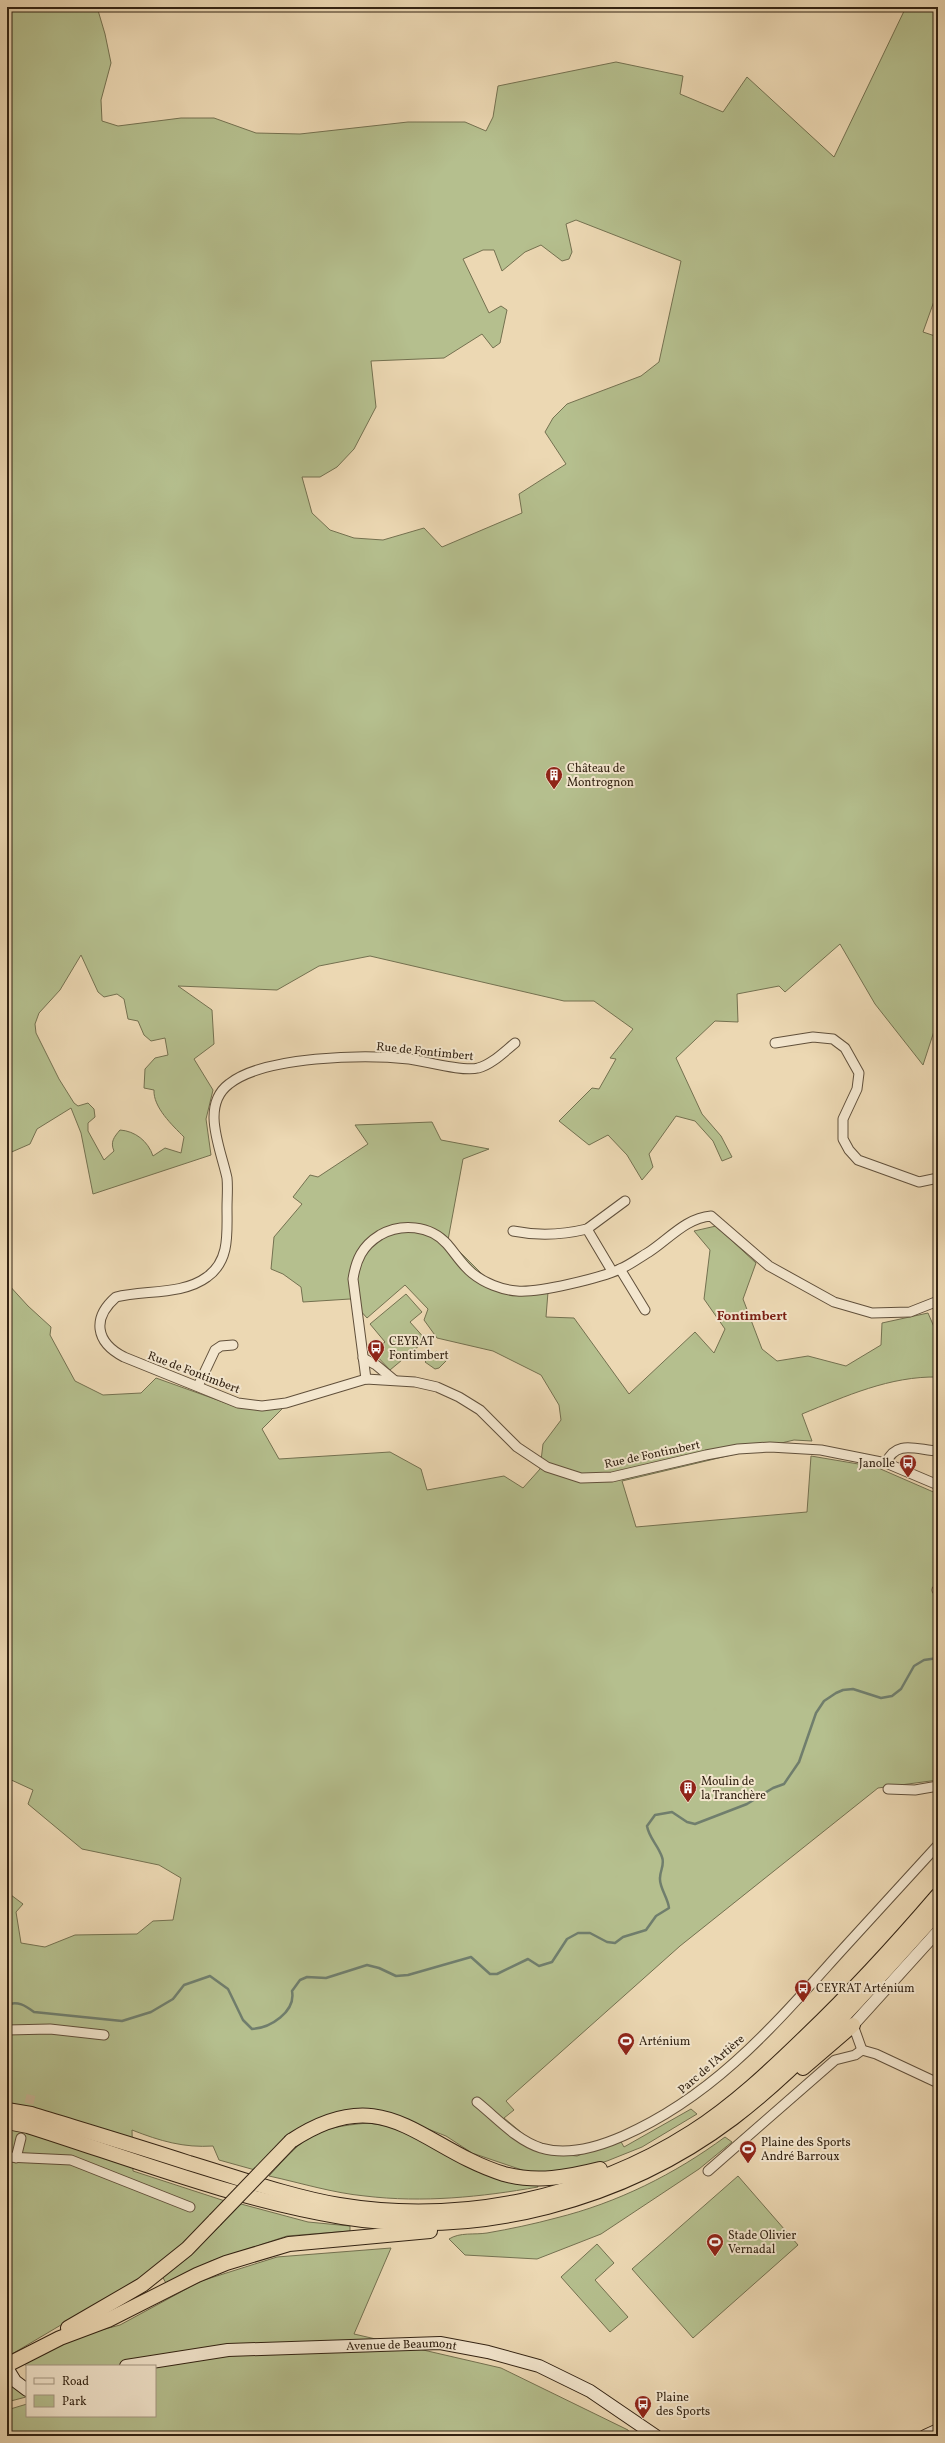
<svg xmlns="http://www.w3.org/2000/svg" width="945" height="2443" viewBox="0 0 945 2443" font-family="Vollkorn,serif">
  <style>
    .green { fill: #b5bf8e; stroke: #747150; fill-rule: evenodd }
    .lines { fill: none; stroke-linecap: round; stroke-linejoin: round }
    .stream { stroke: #707e6d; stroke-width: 2.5 }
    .minor-tunnel { stroke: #c7b493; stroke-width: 9; stroke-dasharray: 9 4.5; stroke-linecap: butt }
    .minor-casing { stroke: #61503b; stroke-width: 11 }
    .tertiary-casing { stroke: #61503b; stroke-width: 13 }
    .secondary-casing { stroke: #332313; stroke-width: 14 }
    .trunk-casing { stroke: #332313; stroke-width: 16 }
    .minor { stroke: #f3e6ce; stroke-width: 9 }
    .tertiary { stroke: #f3e6ce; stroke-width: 11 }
    .secondary { stroke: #f3e6ce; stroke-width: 12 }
    .trunk { stroke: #ecd8b3; stroke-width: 14 }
    .trunk-bridge-casing { stroke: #332313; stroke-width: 16; stroke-linecap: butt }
    .trunk-bridge { stroke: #ecd8b3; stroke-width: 14 }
    .labels { text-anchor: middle; stroke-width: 4; stroke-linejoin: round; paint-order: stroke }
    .poi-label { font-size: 12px; fill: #332313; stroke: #f3e6ce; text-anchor: start }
    .street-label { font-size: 12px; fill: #332313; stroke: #f3e6ce }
    .neighbourhood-label { font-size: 13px; font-weight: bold; fill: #7a1f14; stroke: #f3e6ce }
  </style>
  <rect width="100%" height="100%" fill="#ecd8b3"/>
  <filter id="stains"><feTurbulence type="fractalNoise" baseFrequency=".005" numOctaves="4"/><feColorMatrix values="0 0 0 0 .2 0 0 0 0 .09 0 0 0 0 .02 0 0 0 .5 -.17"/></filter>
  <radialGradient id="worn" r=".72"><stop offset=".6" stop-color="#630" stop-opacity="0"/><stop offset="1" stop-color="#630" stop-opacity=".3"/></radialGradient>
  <!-- green -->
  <g class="green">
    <path d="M 7,7 L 97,7 L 105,34 L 111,63 L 101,100 L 102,121 L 118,126 L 181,118 L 214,118 L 256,133 L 300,134 L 408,122 L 465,122 L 486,131 L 493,117 L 498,86 L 616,62 L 683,76 L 680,94 L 723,112 L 747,77 L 834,157 L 906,7 L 938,7 L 938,290 L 923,332 L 938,337 L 938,1019 L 923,1065 L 875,1004 L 840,944 L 785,992 L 779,986 L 737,994 L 738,1022 L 715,1021 L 676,1058 L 702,1114 L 721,1136 L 732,1157 L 722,1161 L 713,1141 L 695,1121 L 676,1116 L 649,1154 L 653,1167 L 642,1180 L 627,1155 L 608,1135 L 589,1145 L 559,1121 L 592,1088 L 599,1089 L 616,1059 L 610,1058 L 633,1029 L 594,1001 L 564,1001 L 370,956 L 319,966 L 277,990 L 178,986 L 212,1010 L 214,1044 L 194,1059 L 213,1090 L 206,1119 L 211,1155 L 93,1194 L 81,1133 L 71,1108 L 37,1129 L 30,1144 L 7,1154 ZM 576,220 L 681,261 L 659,362 L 641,376 L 567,404 L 553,418 L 545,432 L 566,464 L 519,494 L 522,513 L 442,547 L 424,528 L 383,540 L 354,538 L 330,530 L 312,513 L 302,477 L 320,477 L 337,467 L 354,449 L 376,407 L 371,361 L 444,358 L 482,334 L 493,348 L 500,343 L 507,310 L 501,306 L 489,313 L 463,259 L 483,250 L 494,250 L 502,271 L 525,252 L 541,245 L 562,261 L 569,259 L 572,252 L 566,224 ZM 81,955 L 98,992 L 104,997 L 117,994 L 124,999 L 128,1019 L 138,1021 L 144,1035 L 151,1041 L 165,1038 L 168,1055 L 155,1058 L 145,1069 L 144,1088 L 154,1090 C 153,1107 172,1125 184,1137 L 181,1153 L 165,1148 L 153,1156 C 148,1141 135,1131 120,1130 C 114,1137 110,1142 114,1151 L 104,1160 L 88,1131 L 88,1123 L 95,1117 L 94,1109 L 88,1103 L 78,1106 L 74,1103 L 59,1079 L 36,1033 L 35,1024 L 39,1013 L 60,990 Z"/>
    <path d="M 432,1122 L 441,1140 L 489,1149 L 463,1159 L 448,1240 L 497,1289 L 548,1292 L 546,1317 L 574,1318 L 629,1394 L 695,1332 L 714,1353 L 725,1329 L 704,1299 L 710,1250 L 694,1231 L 716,1226 L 756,1263 L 743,1299 L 762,1349 L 777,1361 L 808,1356 L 846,1366 L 881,1345 L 882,1323 L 928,1313 L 938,1336 L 938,1377 C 890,1376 846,1396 802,1414 L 812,1441 L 794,1440 L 622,1481 L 636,1527 L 807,1512 L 811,1456 L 876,1467 L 938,1494 L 938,1780 L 878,1788 L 680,1946 L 506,2101 L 514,2110 L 504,2118 L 546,2153 L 577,2156 L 620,2140 L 624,2147 L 691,2109 L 697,2114 L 642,2147 L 607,2161 L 571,2172 L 531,2173 L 472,2153 L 446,2136 L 392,2115 L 329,2116 L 255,2170 L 219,2160 L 213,2146 C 184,2148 160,2141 132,2130 L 133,2171 L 225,2201 L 179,2249 L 135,2281 L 7,2357 L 7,1892 L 23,1904 L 16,1912 L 21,1943 L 45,1947 L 75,1935 L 137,1934 L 153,1921 L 173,1920 L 181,1878 L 159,1865 L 82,1849 L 28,1804 L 33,1790 L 7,1778 L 7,1283 L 28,1306 L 51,1327 L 50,1335 L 75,1381 L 103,1395 L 141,1393 L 156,1378 L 237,1407 L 283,1408 L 262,1429 L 279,1459 L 390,1452 L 421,1469 L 427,1490 L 504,1476 L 523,1488 L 540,1469 L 543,1444 L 561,1420 L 559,1405 L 541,1375 L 493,1351 L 437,1338 L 424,1320 L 428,1309 L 405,1285 L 367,1318 L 350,1299 L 303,1302 L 301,1287 L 283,1274 L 271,1269 L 274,1237 L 302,1204 L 293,1197 L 310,1175 L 318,1177 L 368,1144 L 355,1125 Z"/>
    <path d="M 406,1294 L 422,1312 L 410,1322 L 426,1340 L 390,1370 L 373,1352 L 385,1342 L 370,1324 Z"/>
    <path d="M 436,1351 L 448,1359 L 439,1368 L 435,1369 L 425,1362 Z"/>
    <path d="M 368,2123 L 394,2127 L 537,2183 L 538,2187 C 481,2197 423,2203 365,2196 C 333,2193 301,2183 269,2176 C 306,2135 313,2128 368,2123 Z"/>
    <path d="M 725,2137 L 732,2142 L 699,2169 L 601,2234 L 537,2259 L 465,2255 L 449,2239 C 460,2232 474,2235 487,2233 C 510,2229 534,2224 556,2218 C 617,2203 675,2174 725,2137 Z"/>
    <path d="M 738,2176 L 798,2245 L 693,2338 L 632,2269 Z"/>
    <path d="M 241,2204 L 308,2222 L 350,2226 L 350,2231 L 287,2236 L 211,2261 L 167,2285 L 162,2276 L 203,2243 Z"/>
    <path d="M 597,2244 L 614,2263 L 595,2280 L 628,2317 L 610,2332 L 561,2277 Z"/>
    <path d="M 391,2248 L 354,2334 L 501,2368 L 628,2430 L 631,2436 L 7,2436 L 7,2410 L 27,2404 L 27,2416 L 155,2416 L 155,2366 L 27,2367 L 25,2364 L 71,2338 L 120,2325 L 201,2281 L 277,2257 Z"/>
    <path d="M 7,2378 L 27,2396 L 26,2397 L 7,2402 Z"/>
  </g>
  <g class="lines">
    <!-- stream -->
    <path class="stream" d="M 7,2005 C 17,2000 26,2006 34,2012 L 122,2021 L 151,2012 L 173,1999 L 184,1985 L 210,1976 L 228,1989 L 243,2020 L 252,2029 C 270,2028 296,2012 292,1991 L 300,1980 L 307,1977 L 326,1978 L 367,1965 L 379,1968 L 396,1976 L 408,1975 L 471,1957 L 490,1974 L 497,1974 L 528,1959 L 539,1966 L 552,1962 L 567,1939 L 578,1933 L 590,1933 L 607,1942 L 615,1943 L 623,1937 L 646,1930 L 656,1916 L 669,1908 C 668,1898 659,1887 660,1878 C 660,1870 665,1865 662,1857 C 658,1845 649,1838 647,1826 L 655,1815 L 672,1812 L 687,1822 L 695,1824 L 747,1804 L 773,1788 L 784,1784 L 799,1762 L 816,1713 L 824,1701 L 836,1693 L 843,1690 L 853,1689 L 881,1698 L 892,1696 L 901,1689 L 914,1666 L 924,1660 L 938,1658"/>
    <!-- minor-tunnel -->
    <path class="minor-tunnel" d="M 26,2117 L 31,2095"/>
    <defs>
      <g id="minor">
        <path d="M 515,1043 C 504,1052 491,1065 478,1068 C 463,1072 425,1061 409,1059 C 365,1054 264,1056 229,1084 C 200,1106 221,1149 227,1178 C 228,1187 227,1198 227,1208 C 227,1233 230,1261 207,1277 C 183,1295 145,1290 116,1297 C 92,1318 95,1342 124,1357 L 238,1403 L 262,1406 L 286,1403 L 366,1379 L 415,1382 L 437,1387 L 459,1397 L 480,1410 L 517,1447 L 547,1467 L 581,1478 L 612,1477 L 706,1455 L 738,1449 L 770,1447 L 821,1450 L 886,1463 L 938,1485"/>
        <path d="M 775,1043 L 813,1037 L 833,1039 L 845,1048 L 859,1073 L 857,1089 L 843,1119 L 843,1139 L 849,1150 L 858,1160 L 919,1182 L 938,1178"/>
        <path d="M 513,1231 C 538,1236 562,1235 587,1229"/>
        <path d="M 620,1269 L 645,1310"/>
        <path d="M 612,1271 L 587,1229 L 625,1201"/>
        <path d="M 363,1358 L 376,1365 L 394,1380"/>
        <path d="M 366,1379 L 353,1279 C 356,1260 362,1246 380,1235 C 401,1223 430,1225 447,1244 C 455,1253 462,1265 472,1273 C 484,1283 502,1290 517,1291 C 538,1293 601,1278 620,1269 C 630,1265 640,1257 649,1252 C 669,1239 686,1218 711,1216 L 769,1266 L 834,1302 L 872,1313 L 910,1312 L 938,1301"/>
        <path d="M 198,1386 L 215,1350 L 221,1346 L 233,1345"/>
        <path d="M 886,1463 C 896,1439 917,1450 938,1451"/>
        <path d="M 937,1590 L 938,1590"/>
        <path d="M 888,1789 L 915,1790 L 938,1786"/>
        <path d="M 853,2025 L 862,2050"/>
        <path d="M 7,2030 L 50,2029 L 104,2035"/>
        <path d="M 862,2050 L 876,2054 L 938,2083"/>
        <path d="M 477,2102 C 497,2118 516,2140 541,2148 C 569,2156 598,2147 623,2136 C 716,2095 776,2023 842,1950 C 874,1915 906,1880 938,1845"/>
        <path d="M 7,2157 L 71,2160 L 190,2207"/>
        <path d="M 16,2158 L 21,2138"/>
        <path d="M 708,2171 L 835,2060 L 855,2055 L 862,2050"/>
      </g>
      <path id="tertiary" d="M 853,2025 L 938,1931"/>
      <g id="secondary">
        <path id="s1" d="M 126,2366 L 228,2350 L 440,2343 L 488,2352 L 539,2366 L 590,2391 L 656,2436"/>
        <path d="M 7,2368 L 15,2381 L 27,2390"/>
        <path d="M 925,2436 L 938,2430"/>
      </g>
      <g id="trunk">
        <path d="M 803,2068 L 853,2025"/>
        <path d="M 7,2110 L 31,2114 C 83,2130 137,2146 189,2163 C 239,2178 288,2196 339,2205 C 459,2225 589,2198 692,2132 C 734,2105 771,2070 807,2035 C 853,1991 896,1944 938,1895"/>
        <path d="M 7,2122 L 28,2126 C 129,2158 237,2200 342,2217 C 478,2239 623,2201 733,2118 C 810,2059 873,1983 938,1912"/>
        <path d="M 291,2141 C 386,2078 420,2148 504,2174 C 537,2183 568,2177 600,2169"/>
        <path d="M 68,2328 L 142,2285 L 187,2249 L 215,2220"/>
        <path d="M 7,2365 L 60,2338 L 108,2320 L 197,2275 L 226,2263 L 289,2244 L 430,2231"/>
      </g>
    </defs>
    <!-- minor casing -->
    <use href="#minor" class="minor-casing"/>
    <!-- tertiary casing -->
    <use href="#tertiary" class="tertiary-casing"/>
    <!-- secondary casing -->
    <use href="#secondary" class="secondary-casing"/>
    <!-- trunk casing -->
    <use href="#trunk" class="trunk-casing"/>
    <!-- minor -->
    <use href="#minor" class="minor"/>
    <!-- tertiary -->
    <use href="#tertiary" class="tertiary"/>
    <!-- secondary -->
    <use href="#secondary" class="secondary"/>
    <!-- trunk -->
    <use href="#trunk" class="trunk"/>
    <defs>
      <path id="trunk-bridge" d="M 215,2220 L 291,2141"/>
    </defs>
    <!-- trunk-bridge casing -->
    <use href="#trunk-bridge" class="trunk-bridge-casing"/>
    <!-- trunk-bridge -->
    <use href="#trunk-bridge" class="trunk-bridge"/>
  </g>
  <!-- icons -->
  <defs>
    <symbol id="building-pin" viewBox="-11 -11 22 30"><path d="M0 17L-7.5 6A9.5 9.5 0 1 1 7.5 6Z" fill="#8f2418" stroke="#f3e6ce"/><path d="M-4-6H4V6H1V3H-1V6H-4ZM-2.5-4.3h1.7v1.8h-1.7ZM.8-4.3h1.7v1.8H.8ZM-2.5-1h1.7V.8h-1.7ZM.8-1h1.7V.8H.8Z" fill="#fff"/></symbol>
    <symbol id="bus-pin" viewBox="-11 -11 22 30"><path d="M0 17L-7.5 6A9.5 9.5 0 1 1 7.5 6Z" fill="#8f2418" stroke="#f3e6ce"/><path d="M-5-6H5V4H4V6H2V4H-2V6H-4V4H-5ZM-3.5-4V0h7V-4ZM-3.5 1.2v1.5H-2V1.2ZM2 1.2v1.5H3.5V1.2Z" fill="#fff"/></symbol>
    <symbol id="stadium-pin" viewBox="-11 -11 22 30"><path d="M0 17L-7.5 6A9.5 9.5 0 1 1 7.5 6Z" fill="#8f2418" stroke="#f3e6ce"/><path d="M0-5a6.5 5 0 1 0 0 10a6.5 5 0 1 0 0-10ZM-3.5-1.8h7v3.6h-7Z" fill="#fff"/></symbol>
  </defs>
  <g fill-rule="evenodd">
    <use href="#building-pin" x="544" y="765" width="20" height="27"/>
    <use href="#bus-pin" x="366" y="1338" width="20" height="27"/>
    <use href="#bus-pin" x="898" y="1453" width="20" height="27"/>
    <use href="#building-pin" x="678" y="1778" width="20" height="27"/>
    <use href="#bus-pin" x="793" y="1978" width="20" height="27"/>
    <use href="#stadium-pin" x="616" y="2031" width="20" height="27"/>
    <use href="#stadium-pin" x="738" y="2139" width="20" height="27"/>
    <use href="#stadium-pin" x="705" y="2232" width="20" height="27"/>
    <use href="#bus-pin" x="633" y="2394" width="20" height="27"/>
  </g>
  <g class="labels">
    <!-- poi labels -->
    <g class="poi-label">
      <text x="567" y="772">Château de<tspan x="567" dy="14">Montrognon</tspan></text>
      <text x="389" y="1345">CEYRAT<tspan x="389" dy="14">Fontimbert</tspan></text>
      <text x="895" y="1467" text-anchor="end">Janolle</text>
      <text x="701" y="1785">Moulin de<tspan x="701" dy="14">la Tranchère</tspan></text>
      <text x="816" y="1992">CEYRAT Arténium</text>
      <text x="639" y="2045">Arténium</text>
      <text x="761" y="2146">Plaine des Sports<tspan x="761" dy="14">André Barroux</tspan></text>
      <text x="728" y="2239">Stade Olivier<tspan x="728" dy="14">Vernadal</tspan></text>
      <text x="656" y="2401">Plaine<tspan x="656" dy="14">des Sports</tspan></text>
    </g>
    <!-- street labels -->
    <g class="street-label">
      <text transform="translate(425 1051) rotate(6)" y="4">Rue de Fontimbert</text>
      <text transform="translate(194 1372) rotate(21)" y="4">Rue de Fontimbert</text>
      <text transform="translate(652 1454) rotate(-12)" y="4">Rue de Fontimbert</text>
      <text transform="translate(711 2064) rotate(-41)" y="4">Parc de l'Artière</text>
      <text dy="4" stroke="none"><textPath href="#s1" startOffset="277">Avenue de Beaumont</textPath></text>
    </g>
    <!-- neighbourhood labels -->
    <g class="neighbourhood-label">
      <text x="752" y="1320">Fontimbert</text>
    </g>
  </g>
  <!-- margin -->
  <rect width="945" height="2443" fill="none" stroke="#ecd8b3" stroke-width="24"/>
  <rect x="8" y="8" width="929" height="2427" fill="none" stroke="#332313" stroke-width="2"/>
  <rect x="12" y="12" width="921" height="2419" fill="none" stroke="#332313"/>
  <!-- legend -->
  <rect x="26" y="2365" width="130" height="52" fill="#f3e6ce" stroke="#a69883"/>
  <rect x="34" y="2378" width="20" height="6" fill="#f3e6ce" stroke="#a69883"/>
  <text x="62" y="2385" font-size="12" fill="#332313">Road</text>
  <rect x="34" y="2395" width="20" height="12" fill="#b5bf8e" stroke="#a69883"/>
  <text x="62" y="2405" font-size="12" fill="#332313">Park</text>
  <rect width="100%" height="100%" filter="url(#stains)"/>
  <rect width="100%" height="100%" fill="url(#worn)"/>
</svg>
